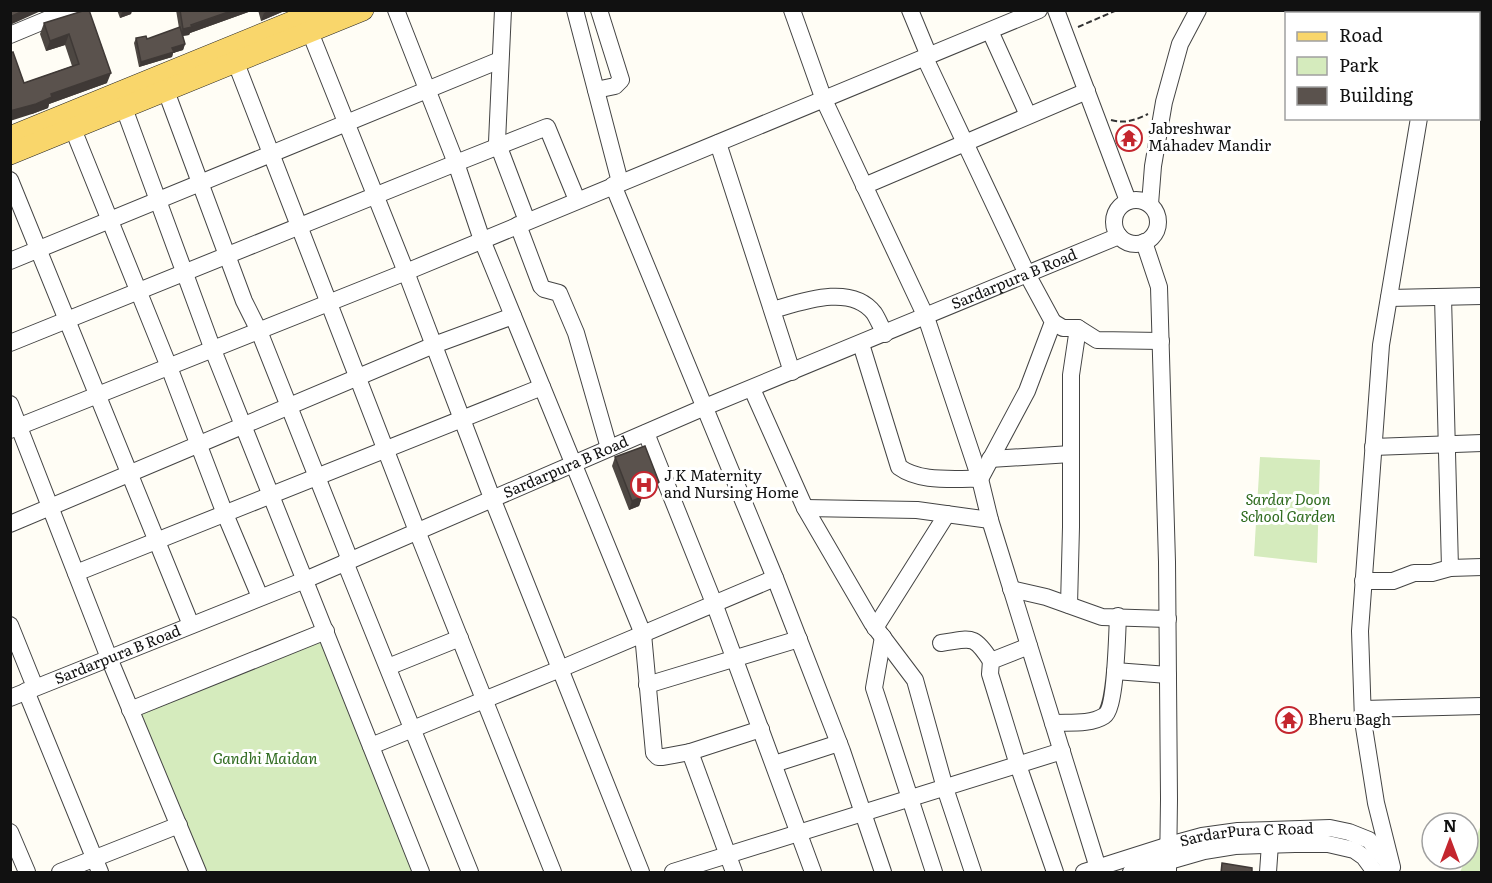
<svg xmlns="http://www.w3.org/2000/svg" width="1492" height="883" viewBox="0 0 1492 883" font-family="Literata,serif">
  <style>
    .green { fill: #d5ebbd }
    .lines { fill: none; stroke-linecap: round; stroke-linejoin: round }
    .minor-casing { stroke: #444; stroke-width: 18 }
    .major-casing { stroke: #222; stroke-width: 22 }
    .path { stroke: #333; stroke-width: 2; stroke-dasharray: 6 3; stroke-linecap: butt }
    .minor { stroke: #fff; stroke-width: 16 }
    .major { stroke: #f9d66b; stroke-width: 21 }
    .wall { fill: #4d4742 }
    .shaded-wall { fill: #3f3936 }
    .building { fill: #5a524d; stroke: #3f3936; stroke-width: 1.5 }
    .labels { text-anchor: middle; stroke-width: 6; stroke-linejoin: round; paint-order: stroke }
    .poi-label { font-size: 15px; fill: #111; stroke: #fff; text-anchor: start }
    .street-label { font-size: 15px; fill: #111; stroke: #fff }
    .park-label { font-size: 15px; font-style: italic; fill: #2f6b1f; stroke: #fff }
  </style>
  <rect width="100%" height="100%" fill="#fffdf5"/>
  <!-- green -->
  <g class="green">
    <path d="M 1260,457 L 1320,460 L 1317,563 L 1254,556 Z"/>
    <path d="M 319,631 L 415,872 L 207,872 L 136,701 Z"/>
    <path d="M 1481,825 L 1481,872 L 1460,872 L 1466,859 L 1468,859 L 1468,855 Z"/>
  </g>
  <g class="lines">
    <defs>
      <g id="minor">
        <path d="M 396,10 L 456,163 L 547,127 L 577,200"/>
        <path d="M 503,10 L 497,142 L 527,221"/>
        <path d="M 575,10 L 620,182"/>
        <path d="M 792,10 L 824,100 L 926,317 L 980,479 L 990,520 L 1098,868"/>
        <path d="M 910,10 L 929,56"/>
        <path d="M 1056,10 L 1128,201"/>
        <path d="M 1437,14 L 1438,10"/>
        <path d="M 306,22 L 406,272 L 492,498 L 641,872"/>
        <path d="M 990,31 L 1028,115"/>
        <path d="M 10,35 L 70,10"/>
        <path d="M 236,63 L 417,531 L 553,872"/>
        <path d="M 1478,82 L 1482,83"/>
        <path d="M 596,90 L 615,86 L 621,80 L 599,10"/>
        <path d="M 166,91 L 244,301 L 259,331 L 350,560"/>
        <path d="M 124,108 L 213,350 L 421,872"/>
        <path d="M 73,129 L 169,367 L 225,514 L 260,597"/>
        <path d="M 718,143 L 792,372"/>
        <path d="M 10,180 L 191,625"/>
        <path d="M 613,185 L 775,578 L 842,751 L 883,872"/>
        <path d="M 864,186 L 1087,91"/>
        <circle cx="1136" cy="222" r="22"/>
        <path d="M 1150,204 L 1153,166 L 1164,102 L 1180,44 L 1198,10"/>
        <path d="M 518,225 L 541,286 L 544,289 L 559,293 L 576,333 L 609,448"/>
        <path d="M 1144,242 L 1159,287 L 1167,562 L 1169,799 L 1168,872"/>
        <path d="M 10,261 L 500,60"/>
        <path d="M 1389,298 L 1482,296"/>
        <path d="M 773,310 C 801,302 851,283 874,313 C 878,319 881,327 885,334"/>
        <path d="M 1053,322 L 1063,328 L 1078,328 L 1071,375 L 1071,527 L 1069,605"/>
        <path d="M 1078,328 L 1097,340 L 1161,341"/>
        <path d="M 10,343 L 456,163 L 482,240 L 643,634 L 654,753 L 658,757 L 663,757 L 690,752 L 761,729"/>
        <path d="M 861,344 L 899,467 C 921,483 954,478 980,479 L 1027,391 L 1053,322 L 1027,274 L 925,58"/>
        <path d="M 752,389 L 805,508 L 872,623 L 915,680 L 945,788 L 973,872"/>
        <path d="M 10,404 L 109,658 L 198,872"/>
        <path d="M 10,430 L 406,272 L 1039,10"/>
        <path d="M 646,433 L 714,603 L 813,872"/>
        <path d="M 1373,447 L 1482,443"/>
        <path d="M 990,459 L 1071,454"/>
        <path d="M 805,508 L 917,510 L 990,520"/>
        <path d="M 10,524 L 434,345 L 513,316"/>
        <path d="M 345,562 L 470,872"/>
        <path d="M 1450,568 L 1482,567"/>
        <path d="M 76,573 L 542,387"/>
        <path d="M 1363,581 L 1393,581 L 1414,573 L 1432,573 L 1450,568 L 1443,297"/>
        <path d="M 1011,589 L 1046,597 L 1102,617 L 1168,619"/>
        <path d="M 10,625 L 35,687"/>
        <path d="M 875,628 L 947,514"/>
        <path d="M 883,637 L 874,688 L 934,872"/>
        <path d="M 941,643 C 971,639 973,633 991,661"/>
        <path d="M 1029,646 L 991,661 L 990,674 L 1018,765 L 1055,872"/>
        <path d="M 388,667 L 460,638"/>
        <path d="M 1115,671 L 1168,675"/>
        <path d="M 647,685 L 799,639"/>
        <path d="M 26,691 L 100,872"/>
        <path id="s1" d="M 10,698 L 305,580 L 705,407 L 1119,236"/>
        <path d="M 1363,709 L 1482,706"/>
        <path d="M 130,710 L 326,631"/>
        <path d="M 1053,723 C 1068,722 1090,725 1104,716 C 1116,709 1117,634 1118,616"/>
        <path d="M 371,746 L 560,669 L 775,578"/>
        <path d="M 690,752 L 734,872"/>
        <path d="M 774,764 L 839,743"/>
        <path d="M 10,832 L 27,872"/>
        <path d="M 60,872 L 179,825"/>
        <path d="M 673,872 L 1062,751"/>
        <path id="s2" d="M 1084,872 L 1169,845 L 1202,836 L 1238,831 L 1330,828 L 1349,832 L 1369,840 L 1388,863"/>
        <path d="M 1131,872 L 1204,851 L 1235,846 L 1295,844 L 1328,844 L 1354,850 L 1364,857 L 1375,872"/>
        <path d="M 1268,872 L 1270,844"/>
        <path d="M 1385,872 L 1392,867 L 1376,803 L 1363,721 L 1360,631 L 1381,345 L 1419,118"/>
      </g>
      <g id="major">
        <path d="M 10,137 L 321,10"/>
        <path d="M 10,154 L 363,10"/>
      </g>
    </defs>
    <!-- minor casing -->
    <use href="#minor" class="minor-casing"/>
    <!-- major casing -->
    <use href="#major" class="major-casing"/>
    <!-- path -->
    <g class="path">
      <path d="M 1078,27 L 1117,10"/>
      <path d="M 1111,120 C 1126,124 1135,120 1148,114"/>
    </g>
    <!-- minor -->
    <use href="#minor" class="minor"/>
    <!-- major -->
    <use href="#major" class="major"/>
  </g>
  <!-- wall -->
  <g class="wall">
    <path d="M 86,10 L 107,83 L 49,104 L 48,108 L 32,114 L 24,83 L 72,66 L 65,45 L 46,51 L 40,34 L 44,23 Z"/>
    <path d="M 117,10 L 132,10 L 131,14 L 120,18 Z"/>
    <path d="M 176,10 L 254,10 L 190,33 L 189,35 L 183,36 L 185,44 L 183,50 L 173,53 L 172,57 L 139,67 L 134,43 L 136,38 L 147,39 L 179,28 Z"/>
    <path d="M 258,10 L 283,10 L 282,12 L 261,21 Z"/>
    <path d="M 615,457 L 656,491 L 642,497 L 639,506 L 629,510 L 612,466 Z"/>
  </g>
  <!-- shaded-wall -->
  <g class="shaded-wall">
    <path d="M 25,10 L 43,10 L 10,25 L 10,17 Z"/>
    <path d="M 123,10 L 132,10 L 131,14 L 120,18 Z"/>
    <path d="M 234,10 L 254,10 L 190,33 L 189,35 L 180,36 L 183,29 Z"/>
    <path d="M 270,10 L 283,10 L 282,12 L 261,21 L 264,13 Z"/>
    <path d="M 69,34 L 65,45 L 46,51 L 50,41 Z"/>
    <path d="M 185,44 L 183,50 L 173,53 L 172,57 L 139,67 L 141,62 L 172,48 Z"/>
    <path d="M 111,73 L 107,83 L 49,104 L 48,108 L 32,114 L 10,121 L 10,111 L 51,94 Z"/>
    <path d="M 659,482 L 656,491 L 636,499 L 639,490 Z"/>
    <path d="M 642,497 L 639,506 L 629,510 L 632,501 Z"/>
  </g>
  <!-- building -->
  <g class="building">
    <path d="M 10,10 L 25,10 L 10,17 Z"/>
    <path d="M 86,10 L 89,10 L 111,73 L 51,94 L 52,97 L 36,104 L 10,111 L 10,53 L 13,52 L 24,83 L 79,64 L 69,34 L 50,41 L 44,23 Z"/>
    <path d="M 180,10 L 234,10 L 191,25 L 192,27 L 183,29 Z"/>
    <path d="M 180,27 L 185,44 L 172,48 L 174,52 L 141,62 L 136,38 L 146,36 L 147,39 Z"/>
    <path d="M 645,446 L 659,482 L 639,490 L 642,497 L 632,501 L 615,457 Z"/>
    <path d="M 1222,863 L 1252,868 L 1252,873 L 1221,873 Z"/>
  </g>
  <!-- icons -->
  <defs>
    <symbol id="temple-ring" viewBox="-11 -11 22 22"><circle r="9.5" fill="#fff" stroke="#c4262e" stroke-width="1.5"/><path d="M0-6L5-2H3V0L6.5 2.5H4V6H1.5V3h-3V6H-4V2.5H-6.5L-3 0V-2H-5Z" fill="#c4262e"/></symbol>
    <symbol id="hospital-ring" viewBox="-11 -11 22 22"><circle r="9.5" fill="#fff" stroke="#c4262e" stroke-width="1.5"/><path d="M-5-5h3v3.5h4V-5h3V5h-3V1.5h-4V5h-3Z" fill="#c4262e"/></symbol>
  </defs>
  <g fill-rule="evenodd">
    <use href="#temple-ring" x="1114" y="123" width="30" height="30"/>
    <use href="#hospital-ring" x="629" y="470" width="30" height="30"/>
    <use href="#temple-ring" x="1274" y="705" width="30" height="30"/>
  </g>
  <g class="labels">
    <!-- poi labels -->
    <g class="poi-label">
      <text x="1148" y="134">Jabreshwar<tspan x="1148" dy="17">Mahadev Mandir</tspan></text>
      <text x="664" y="481">J K Maternity<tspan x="664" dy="17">and Nursing Home</tspan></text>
      <text x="1308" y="725">Bheru Bagh</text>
    </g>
    <!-- street labels -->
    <g class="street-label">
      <text dy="5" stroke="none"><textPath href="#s1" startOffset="1088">Sardarpura B Road</textPath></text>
      <text dy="5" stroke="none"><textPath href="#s1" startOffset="602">Sardarpura B Road</textPath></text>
      <text dy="5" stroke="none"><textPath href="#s1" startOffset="116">Sardarpura B Road</textPath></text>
      <text dy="5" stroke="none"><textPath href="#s2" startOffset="168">SardarPura C Road</textPath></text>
    </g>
    <!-- park labels -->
    <g class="park-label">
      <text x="1288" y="505">Sardar Doon<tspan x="1288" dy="17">School Garden</tspan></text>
      <text x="265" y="764">Gandhi Maidan</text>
    </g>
  </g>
  <!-- border -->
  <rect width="1492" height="883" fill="none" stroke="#111111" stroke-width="24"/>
  <!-- legend -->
  <rect x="1285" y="12" width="195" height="108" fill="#ffffff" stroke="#a0a0a0" stroke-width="1.5"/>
  <rect x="1297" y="32" width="30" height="9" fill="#f9d66b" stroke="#a0a0a0" stroke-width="1.5"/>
  <text x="1339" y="42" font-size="18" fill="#111111">Road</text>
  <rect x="1297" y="57" width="30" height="18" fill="#d5ebbd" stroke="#a0a0a0" stroke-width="1.5"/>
  <text x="1339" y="72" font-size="18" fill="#111111">Park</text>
  <rect x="1297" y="87" width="30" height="18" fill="#5a524d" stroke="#a0a0a0" stroke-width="1.5"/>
  <text x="1339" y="102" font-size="18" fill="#111111">Building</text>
  <!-- north arrow -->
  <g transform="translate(1450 841)"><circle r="28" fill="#ffffff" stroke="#a0a0a0" stroke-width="1.5"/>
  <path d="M0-4.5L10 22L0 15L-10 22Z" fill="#c4262e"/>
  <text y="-9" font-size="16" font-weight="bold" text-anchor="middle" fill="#111111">N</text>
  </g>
</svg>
